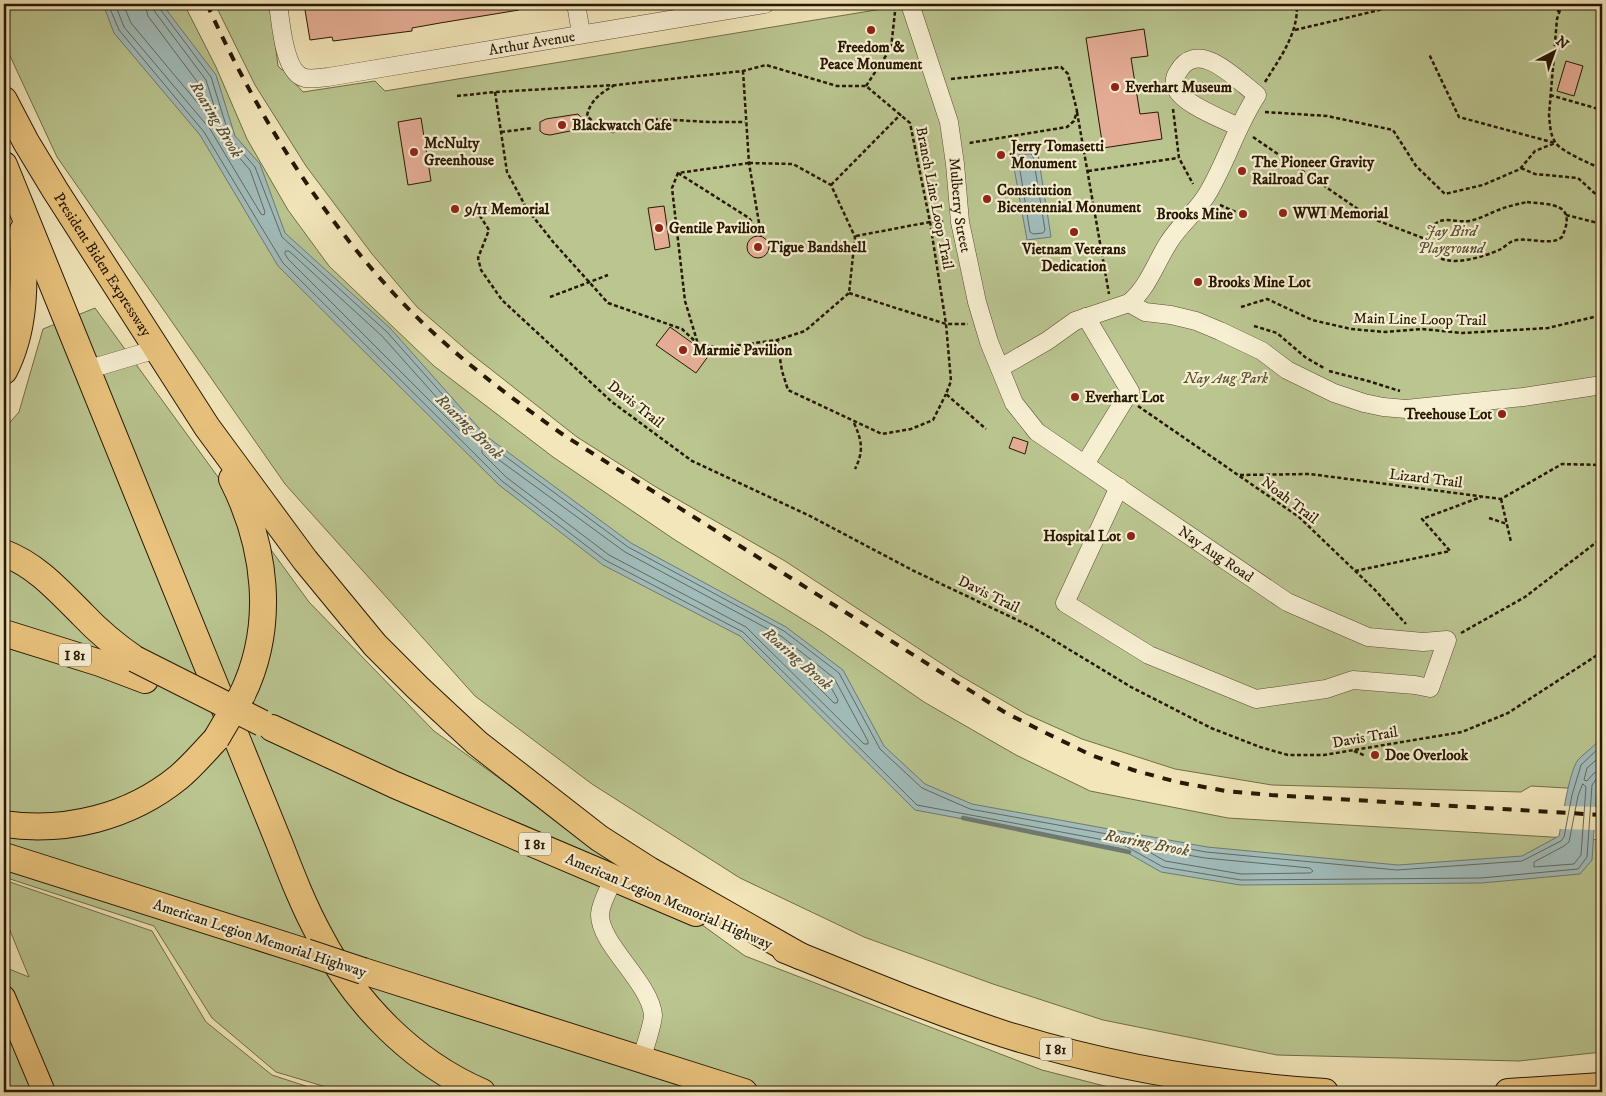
<svg xmlns="http://www.w3.org/2000/svg" width="1606" height="1096" viewBox="0 0 1606 1096" font-family="'IM FELL DW Pica',serif">
  <style>
    .green { fill: #bac590; stroke: #706e49 }
    .water { fill: #a1bcbb; stroke: #707a71 }
    .pier { fill: #f2e6ba }
    .lines { fill: none; stroke-linecap: round; stroke-linejoin: round }
    .shore { stroke: #646a5e; stroke-width: 1 }
    .stream { stroke: #707a71; stroke-width: 4.5 }
    .building { fill: #e5ad95; stroke: #271802 }
    .minor-casing { stroke: #5a4c30; stroke-width: 19 }
    .major-casing { stroke: #271802; stroke-width: 24 }
    .highway-casing { stroke: #271802; stroke-width: 28 }
    .path { stroke: #271802; stroke-width: 2.5; stroke-dasharray: 4 2.5; stroke-linecap: butt }
    .minor { stroke: #f7efd2; stroke-width: 18 }
    .major { stroke: #e9c37d; stroke-width: 22 }
    .highway { stroke: #e9c37d; stroke-width: 26 }
    .rail { stroke: #271802; stroke-width: 4; stroke-dasharray: 9 9; stroke-linecap: butt }
    .highway-bridge-casing { stroke: #271802; stroke-width: 28; stroke-linecap: butt }
    .highway-bridge { stroke: #e9c37d; stroke-width: 26 }
    .poi-dot { fill: #8f2418; stroke: #f7efd2; stroke-width: 2 }
    .labels { text-anchor: middle; stroke-width: 4.5; stroke-linejoin: round; paint-order: stroke }
    .shield { fill: #f7efd2; stroke: #655840; stroke-width: 1 }
    .shield-label { font-size: 14px; font-weight: bold; fill: #271802 }
    .street-label { font-size: 15px; fill: #271802; stroke: #f7efd2 }
    .poi-label { font-size: 15px; font-weight: bold; fill: #271802; stroke: #f7efd2; text-anchor: start }
    .park-label { font-size: 15px; font-style: italic; fill: #5a5534; stroke: #f7efd2 }
    .water-label { font-size: 16px; font-style: italic; fill: #525143; stroke: #f7efd2 }
  </style>
  <rect width="100%" height="100%" fill="#f2e6ba"/>
  <filter id="stains"><feTurbulence type="fractalNoise" baseFrequency=".004" numOctaves="4"/><feColorMatrix values="0 0 0 0 .2 0 0 0 0 .09 0 0 0 0 .02 0 0 0 .5 -.17"/></filter>
  <radialGradient id="worn" r=".72"><stop offset=".6" stop-color="#630" stop-opacity="0"/><stop offset="1" stop-color="#630" stop-opacity=".3"/></radialGradient>
  <!-- green -->
  <g class="green">
    <path d="M 4,4 L 184,4 L 216,67 L 247,139 L 288,210 L 329,266 L 434,366 L 553,457 L 675,540 L 823,632 L 924,702 L 1016,755 L 1090,791 L 1228,818 L 1602,840 L 1602,1052 L 1519,1061 L 1277,1055 L 1103,1020 L 993,984 L 864,937 L 740,878 L 592,784 L 475,696 L 285,484 L 57,157 L 4,43 Z"/>
    <path d="M 215,4 L 270,4 L 278,66 L 282,70 L 285,69 L 292,80 L 303,92 L 375,81 L 385,91 L 912,4 L 1602,4 L 1602,790 L 1531,786 L 1521,792 L 1272,785 L 1175,769 L 1082,739 L 1026,714 L 959,675 L 785,561 L 656,487 L 577,437 L 470,353 L 417,307 L 372,254 L 306,166 L 255,85 Z"/>
    <path d="M 95,308 L 309,602 L 434,731 L 745,956 L 1042,1070 L 1128,1092 L 343,1092 L 276,1072 L 212,1018 L 154,926 L 4,877 L 4,429 L 19,412 L 43,329 Z"/>
    <path d="M 4,880 L 152,931 L 206,1022 L 272,1075 L 324,1092 L 4,1092 L 4,967 L 29,977 L 4,916 Z"/>
  </g>
  <!-- water -->
  <g class="water">
    <path d="M 103,4 L 162,4 L 216,75 L 235,136 L 260,164 L 285,233 L 390,328 L 486,436 L 631,543 L 786,627 L 843,670 L 884,746 L 925,784 L 972,804 L 1207,847 L 1398,865 L 1522,856 L 1559,836 C 1562,821 1569,771 1578,760 C 1586,751 1594,748 1602,736 L 1602,779 L 1597,787 L 1592,860 L 1580,874 L 1482,883 L 1240,885 L 1161,872 L 1119,848 L 915,810 L 740,636 L 603,565 L 499,485 L 278,266 L 200,135 L 114,33 Z"/>
    <path d="M 1037,148 L 1051,237 L 1027,240 L 1011,151 Z"/>
  </g>
  <!-- pier -->
  <path class="pier" d="M 1562,806 L 1599,807 L 1597,830 L 1558,829 Z"/>
  <g class="lines">
    <!-- shore -->
    <g class="shore">
      <path d="M 108,4 L 119,30 L 204,132 L 283,263 L 502,481 L 605,560 L 743,632 L 917,805 L 1120,843 L 1163,867 L 1241,880 L 1481,878 L 1578,869 L 1587,857 L 1592,785 L 1597,778 L 1602,777"/>
      <path d="M 115,4 L 124,27 L 210,129 L 261,214 L 264,215 L 265,212 L 250,170 L 225,141 L 206,80 L 155,12 L 153,4"/>
      <path d="M 123,4 L 131,23 L 201,107 L 204,108 L 206,105 L 199,84 L 148,16 L 145,4"/>
      <path d="M 159,4 L 160,9 L 211,77 L 230,138 L 255,167 L 282,237 L 387,332 L 483,440 L 628,547 L 784,631 L 839,673 L 880,749 L 922,788 L 970,809 L 1206,852 L 1397,870 L 1522,861 L 1561,841 L 1564,837 L 1572,795 L 1581,765 L 1602,745"/>
      <path d="M 1031,154 L 1033,156 L 1045,230 L 1043,233 L 1033,234 L 1030,232 L 1018,158 L 1019,155 Z"/>
      <path d="M 286,251 L 289,251 L 382,336 L 464,428 L 464,431 L 460,431 L 288,259 L 285,254 Z"/>
      <path d="M 484,449 L 625,552 L 781,636 L 834,678 L 868,741 L 868,744 L 864,744 L 746,627 L 609,555 L 506,477 L 482,453 L 482,450 Z"/>
      <path d="M 791,655 L 828,682 L 838,700 L 837,703 L 834,703 L 790,659 Z"/>
      <path d="M 1602,755 L 1587,768 L 1584,780 L 1587,781 L 1594,773 L 1602,771"/>
      <path d="M 1583,784 L 1586,787 L 1581,855 L 1574,864 L 1534,867 L 1534,862 L 1564,846 L 1569,842 L 1578,796 Z"/>
      <path d="M 1153,849 L 1205,858 L 1310,868 L 1313,871 L 1310,873 L 1241,874 L 1165,861 L 1151,853 L 1150,850 Z"/>
    </g>
    <!-- stream -->
    <path class="stream" d="M 963,818 L 1129,852"/>
  </g>
  <!-- building -->
  <g class="building">
    <path d="M 304,4 L 519,4 L 519,10 L 440,23 L 412,28 L 412,31 L 333,41 L 332,37 L 310,40 Z"/>
    <path d="M 1144,29 L 1148,56 L 1131,58 L 1140,114 L 1158,112 L 1162,139 L 1103,148 L 1086,38 Z"/>
    <path d="M 1566,61 L 1583,66 L 1574,96 L 1557,91 Z"/>
    <path d="M 578,114 L 584,121 L 580,129 L 550,135 L 544,134 L 540,131 L 540,122 L 546,119 Z"/>
    <path d="M 421,118 L 431,181 L 408,185 L 398,122 Z"/>
    <path d="M 664,206 L 670,247 L 655,250 L 648,208 Z"/>
    <circle cx="758" cy="247" r="11"/>
    <path d="M 670,327 L 709,355 L 696,373 L 656,345 Z"/>
    <path d="M 1013,437 L 1028,442 L 1025,454 L 1009,448 Z"/>
  </g>
  <g class="lines">
    <defs>
      <g id="minor">
        <path id="s1" d="M 278,4 C 281,21 283,73 305,78 C 312,79 321,78 328,77 L 765,4"/>
        <path d="M 576,4 L 581,33"/>
        <path id="s2" d="M 910,4 L 949,122 L 955,164 L 960,222 L 977,302 L 989,342 L 1014,403 L 1037,432 L 1287,602 L 1368,637 L 1423,642 L 1447,640 L 1430,688 L 1415,685 L 1353,680 L 1326,689 L 1256,699 L 1149,655 L 1065,603 L 1119,487"/>
        <path d="M 1129,303 L 1145,312 L 1171,315 L 1196,321 L 1220,331 L 1262,351 L 1287,370 L 1334,393 L 1364,403 L 1383,407 L 1406,409 L 1523,397 L 1602,385"/>
        <path d="M 1000,368 L 1047,341 L 1075,321 L 1129,303 C 1148,288 1156,262 1169,242 C 1180,224 1199,210 1209,191 C 1227,160 1237,125 1257,95 C 1237,80 1198,37 1178,72 C 1173,79 1174,87 1179,93 C 1189,106 1224,120 1239,127"/>
        <path d="M 86,370 L 157,349"/>
        <path d="M 1085,464 L 1130,391 L 1086,317"/>
        <path d="M 614,878 C 609,889 601,902 600,914 C 599,944 650,982 653,1015 C 653,1024 644,1050 641,1060"/>
      </g>
      <path id="major" d="M 4,997 L 44,1092"/>
      <g id="highway">
        <path id="s3" d="M 4,100 L 26,142 L 55,190 L 207,427 L 305,560 L 375,645 L 417,687 L 477,743 L 599,838 L 649,870 L 800,956"/>
        <path d="M 4,165 L 280,845 C 292,876 304,907 320,936 C 355,1003 412,1062 482,1092"/>
        <path d="M 4,371 C 27,327 24,278 23,230"/>
        <path d="M 232,479 C 266,546 276,625 242,695"/>
        <path d="M 4,553 C 36,565 58,590 82,614 C 98,631 116,646 135,659"/>
        <path d="M 4,633 L 100,663 L 145,680"/>
        <path d="M 272,728 L 395,785 L 696,913"/>
        <path d="M 4,824 C 66,833 130,817 179,777 C 192,766 204,752 216,739"/>
        <path d="M 4,856 L 306,952"/>
        <path d="M 785,950 C 858,979 930,1010 1004,1034 C 1109,1067 1216,1085 1325,1092"/>
        <path d="M 363,971 L 744,1092"/>
        <path d="M 1508,1092 L 1602,1086"/>
      </g>
    </defs>
    <!-- minor casing -->
    <use href="#minor" class="minor-casing"/>
    <!-- major casing -->
    <use href="#major" class="major-casing"/>
    <!-- highway casing -->
    <use href="#highway" class="highway-casing"/>
    <!-- path -->
    <g class="path">
      <path d="M 1562,4 L 1557,19 L 1549,115 C 1550,124 1550,134 1555,142 C 1560,151 1591,164 1602,169"/>
      <path d="M 1558,12 L 1559,4"/>
      <path d="M 1295,30 L 1405,4"/>
      <path d="M 951,79 L 1061,67 L 1068,74 L 1077,111 L 1074,121 L 1067,127 L 969,143"/>
      <path d="M 1265,82 C 1281,56 1298,34 1297,4"/>
      <path d="M 615,85 C 602,92 590,100 587,116 L 598,126 L 613,132 L 658,119 L 709,122 L 745,122"/>
      <path d="M 866,86 L 891,48 L 895,12"/>
      <path d="M 495,92 L 507,172 L 527,209 L 554,243 L 608,303 L 682,329 L 697,343"/>
      <path d="M 1550,95 L 1602,110"/>
      <path d="M 457,96 L 495,92 L 616,85 L 743,71 L 766,65 L 837,86 L 866,86 L 910,123 L 930,222 L 946,324 L 951,381 L 946,394 L 986,429"/>
      <path d="M 1173,109 L 1179,158 L 1193,184"/>
      <path d="M 1077,112 L 1109,294"/>
      <path d="M 1265,112 L 1327,116 L 1393,130 L 1416,166 L 1445,194 L 1483,185 L 1520,169 L 1535,151 L 1555,143 L 1459,117 L 1429,54"/>
      <path d="M 501,132 L 533,128"/>
      <path d="M 1253,137 L 1371,218 L 1428,240"/>
      <path d="M 749,163 L 793,164 L 831,185 L 855,237 L 849,293 L 805,331 L 777,340 L 719,348 L 698,344 L 685,301 L 672,188 L 678,173 Z"/>
      <path d="M 1521,168 L 1535,174 L 1578,178 L 1602,200"/>
      <path d="M 1088,171 L 1178,158"/>
      <path d="M 678,173 L 749,218 L 761,235 L 749,163 L 743,71"/>
      <path d="M 831,185 L 901,114"/>
      <path d="M 1527,202 C 1550,205 1578,202 1562,237 C 1550,247 1528,236 1513,241 C 1509,242 1505,247 1501,249 C 1482,258 1432,274 1428,241 C 1427,236 1431,228 1435,224 C 1444,216 1458,223 1469,221 C 1480,219 1490,213 1501,209 C 1509,206 1518,204 1527,202 Z"/>
      <path d="M 1220,205 L 1240,214"/>
      <path d="M 481,209 L 480,216 L 489,230 L 478,258 L 481,270 L 502,300 L 612,402 L 692,461 L 810,516 L 914,571 L 1032,627 L 1131,687 L 1211,728 L 1260,747 L 1288,755 L 1324,755 L 1462,732 L 1508,713 L 1602,652"/>
      <path d="M 1566,215 L 1594,222 L 1602,223"/>
      <path d="M 856,236 L 930,222 L 944,221"/>
      <path d="M 849,293 L 946,324 L 968,324"/>
      <path d="M 550,297 L 608,275"/>
      <path d="M 1241,307 L 1267,299 L 1312,320 L 1351,329 L 1385,332 L 1422,329 L 1462,333 L 1548,328 L 1602,315"/>
      <path d="M 1254,326 L 1277,333 L 1305,357 L 1324,368"/>
      <path d="M 777,340 L 782,371 L 788,390 L 882,434 L 911,429 L 933,420 L 946,394"/>
      <path d="M 1329,371 L 1368,381 L 1400,391"/>
      <path d="M 1138,406 L 1299,517 L 1375,590 L 1406,624"/>
      <path d="M 854,423 C 862,441 864,451 855,469"/>
      <path d="M 1240,475 L 1310,474 L 1501,499 L 1562,464 L 1602,465"/>
      <path d="M 1501,499 L 1511,542"/>
      <path d="M 1489,518 L 1507,524"/>
      <path d="M 1355,571 L 1450,551 L 1422,519 L 1481,497"/>
      <path d="M 1461,633 L 1525,597 L 1602,538"/>
      <path d="M 1354,751 L 1366,756"/>
    </g>
    <!-- minor -->
    <use href="#minor" class="minor"/>
    <!-- major -->
    <use href="#major" class="major"/>
    <!-- highway -->
    <use href="#highway" class="highway"/>
    <!-- rail -->
    <path class="rail" d="M 207,4 C 254,109 317,211 396,296 C 447,350 505,394 565,436 L 966,688 L 1006,713 L 1046,733 L 1091,755 L 1133,770 L 1177,782 L 1226,791 L 1271,795 L 1602,815"/>
    <defs>
      <g id="highway-bridge">
        <path d="M 135,659 L 262,723"/>
        <path d="M 216,739 L 242,695"/>
        <path d="M 306,952 L 363,971"/>
      </g>
    </defs>
    <!-- highway-bridge casing -->
    <use href="#highway-bridge" class="highway-bridge-casing"/>
    <!-- highway-bridge -->
    <use href="#highway-bridge" class="highway-bridge"/>
  </g>
  <!-- markers -->
  <g class="poi-dot">
    <circle cx="871" cy="30" r="5"/>
    <circle cx="1115" cy="87" r="5"/>
    <circle cx="562" cy="125" r="5"/>
    <circle cx="414" cy="152" r="5"/>
    <circle cx="1001" cy="155" r="5"/>
    <circle cx="1242" cy="171" r="5"/>
    <circle cx="987" cy="199" r="5"/>
    <circle cx="455" cy="209" r="5"/>
    <circle cx="1283" cy="213" r="5"/>
    <circle cx="1243" cy="214" r="5"/>
    <circle cx="659" cy="228" r="5"/>
    <circle cx="1074" cy="232" r="5"/>
    <circle cx="758" cy="247" r="5"/>
    <circle cx="1198" cy="282" r="5"/>
    <circle cx="683" cy="350" r="5"/>
    <circle cx="1075" cy="397" r="5"/>
    <circle cx="1502" cy="414" r="5"/>
    <circle cx="1131" cy="536" r="5"/>
    <circle cx="1375" cy="755" r="5"/>
  </g>
  <g class="labels">
    <!-- shield labels -->
    <g class="shield">
      <rect x="59" y="643.5" width="32" height="23" rx="4"/>
      <rect x="519" y="832.5" width="32" height="23" rx="4"/>
      <rect x="1040" y="1037.5" width="32" height="23" rx="4"/>
    </g>
    <g class="shield-label">
      <text x="75" y="660">I 81</text>
      <text x="535" y="849">I 81</text>
      <text x="1056" y="1054">I 81</text>
    </g>
    <!-- street labels -->
    <g class="street-label">
      <text dy="5" stroke="none"><textPath href="#s1" startOffset="312">Arthur Avenue</textPath></text>
      <text transform="translate(935 198) rotate(79)" y="5">Branch Line Loop Trail</text>
      <text dy="5" stroke="none"><textPath href="#s2" startOffset="208">Mulberry Street</textPath></text>
      <text dy="5" stroke="none"><textPath href="#s3" startOffset="192">President Biden Expressway</textPath></text>
      <text transform="translate(1420 319) rotate(1)" y="5">Main Line Loop Trail</text>
      <text transform="translate(636 404) rotate(38)" y="5">Davis Trail</text>
      <text transform="translate(1426 478) rotate(7)" y="5">Lizard Trail</text>
      <text transform="translate(1290 500) rotate(37)" y="5">Noah Trail</text>
      <text dy="5" stroke="none"><textPath href="#s2" startOffset="668">Nay Aug Road</textPath></text>
      <text transform="translate(989 594) rotate(26)" y="5">Davis Trail</text>
      <text transform="translate(1365 737) rotate(-10)" y="5">Davis Trail</text>
      <text transform="translate(669 901) rotate(23)" y="5">American Legion Memorial Highway</text>
      <text transform="translate(260 938) rotate(18)" y="5">American Legion Memorial Highway</text>
    </g>
    <!-- poi labels -->
    <g class="poi-label">
      <text x="871" y="52" text-anchor="middle">Freedom &amp;<tspan x="871" dy="17">Peace Monument</tspan></text>
      <text x="1125" y="92">Everhart Museum</text>
      <text x="572" y="130">Blackwatch Cafe</text>
      <text x="424" y="148">McNulty<tspan x="424" dy="17">Greenhouse</tspan></text>
      <text x="1011" y="151">Jerry Tomasetti<tspan x="1011" dy="17">Monument</tspan></text>
      <text x="1252" y="167">The Pioneer Gravity<tspan x="1252" dy="17">Railroad Car</tspan></text>
      <text x="997" y="195">Constitution<tspan x="997" dy="17">Bicentennial Monument</tspan></text>
      <text x="465" y="214">9/11 Memorial</text>
      <text x="1293" y="218">WWI Memorial</text>
      <text x="1233" y="219" text-anchor="end">Brooks Mine</text>
      <text x="669" y="233">Gentile Pavilion</text>
      <text x="768" y="252">Tigue Bandshell</text>
      <text x="1074" y="254" text-anchor="middle">Vietnam Veterans<tspan x="1074" dy="17">Dedication</tspan></text>
      <text x="1208" y="287">Brooks Mine Lot</text>
      <text x="693" y="355">Marmie Pavilion</text>
      <text x="1085" y="402">Everhart Lot</text>
      <text x="1492" y="419" text-anchor="end">Treehouse Lot</text>
      <text x="1121" y="541" text-anchor="end">Hospital Lot</text>
      <text x="1385" y="760">Doe Overlook</text>
    </g>
    <!-- park labels -->
    <g class="park-label">
      <text x="1451" y="236">Jay Bird<tspan x="1451" dy="17">Playground</tspan></text>
      <text x="1226" y="383">Nay Aug Park</text>
    </g>
    <!-- water labels -->
    <g class="water-label">
      <text transform="translate(217 119) rotate(59)" y="6">Roaring Brook</text>
      <text transform="translate(470 426) rotate(44)" y="6">Roaring Brook</text>
      <text transform="translate(798 658) rotate(41)" y="6">Roaring Brook</text>
      <text transform="translate(1147 842) rotate(11)" y="6">Roaring Brook</text>
    </g>
  </g>
  <!-- margin -->
  <rect width="1606" height="1096" fill="none" stroke="#f2e6ba" stroke-width="20"/>
  <rect x="5" y="5" width="1596" height="1086" fill="none" stroke="#271802" stroke-width="2.5"/>
  <rect x="10" y="10" width="1586" height="1076" fill="none" stroke="#271802"/>
  <!-- north arrow -->
  <g transform="translate(1554 52) rotate(41)" stroke="#f7efd2" stroke-width="4" paint-order="stroke">
  <path d="M0-4L9 19L0 12L-9 19Z" fill="#271802"/>
  <text y="-8" font-size="14" font-weight="bold" text-anchor="middle" fill="#271802">N</text>
  </g>
  <rect width="100%" height="100%" filter="url(#stains)"/>
  <rect width="100%" height="100%" fill="url(#worn)"/>
</svg>
